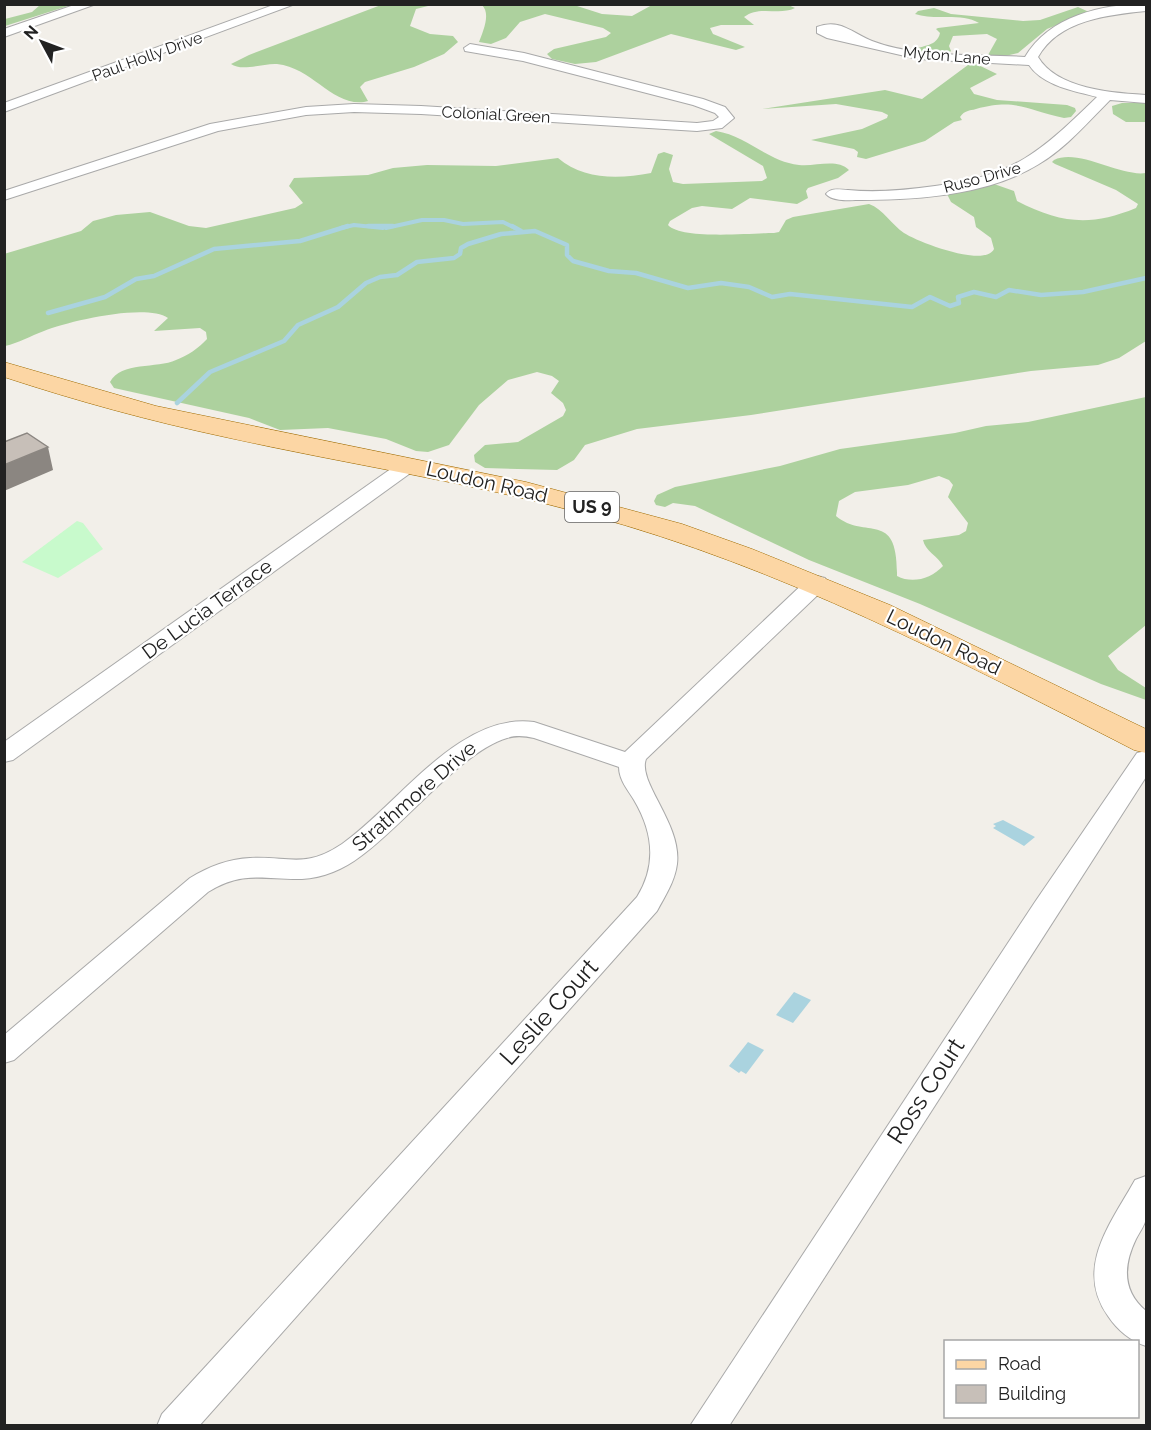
<svg xmlns="http://www.w3.org/2000/svg" width="1151" height="1430" viewBox="0 0 1151 1430" font-family="Raleway,sans-serif">
  <style>
    .forest { fill: #add19e; fill-rule: evenodd }
    .park { fill: #c8facc }
    .water { fill: #aad3df }
    .lines { fill: none; stroke-linecap: round; stroke-linejoin: round }
    .stream-far1 { stroke: #aad3df; stroke-width: 4 }
    .stream { stroke: #aad3df; stroke-width: 4.5 }
    .minor-casing { stroke: #a9a9a9; stroke-width: 2 }
    .primary-casing { stroke: #a06b00; stroke-width: 1 }
    .minor { fill: #fff; fill-rule: evenodd }
    .primary { fill: #fcd6a4; fill-rule: evenodd }
    .shaded-wall { fill: #8b8681 }
    .building { fill: #c7bfb8; stroke: #8b8681; stroke-width: 1.5 }
    .labels { text-anchor: middle; stroke-width: 4.5; stroke-linejoin: round; paint-order: stroke }
    .far-street-label { font-size: 16px; fill: #222; stroke: #fff }
    .shield { fill: #fff; stroke: #646464; stroke-width: 1.5 }
    .shield-label { font-size: 18px; font-weight: bold; fill: #222 }
    .street-label { font-size: 20px; fill: #222; stroke: #fff }
    .near-street-label { font-size: 24px; fill: #222; stroke: #fff }
  </style>
  <rect width="100%" height="100%" fill="#f2efe9"/>
  <!-- forest -->
  <g class="forest">
    <path d="M 695,4 L 786,4 L 795,8 C 779,16 760,5 744,17 L 754,25 L 721,25 L 710,28 L 713,34 L 745,47 L 736,50 L 671,34 L 596,62 L 575,64 L 552,59 L 547,54 L 554,49 L 606,37 L 611,33 L 603,28 L 545,14 L 520,22 L 506,38 L 491,44 L 479,42 C 483,31 491,14 482,5 L 574,5 L 602,14 L 632,16 L 652,5 Z"/>
    <path d="M 40,5 L 71,5 L 5,26 L 5,19 L 32,12 Z"/>
    <path d="M 381,5 L 432,5 L 416,9 L 410,26 L 430,34 L 453,36 L 458,42 L 444,54 L 414,67 L 365,82 L 360,87 L 368,101 L 364,102 C 332,106 313,68 277,64 C 263,63 242,72 231,64 L 249,55 Z"/>
    <path d="M 1078,7 L 1089,12 L 1047,29 L 1018,53 L 1001,57 L 988,55 L 997,39 L 987,34 L 953,36 L 949,46 L 951,51 L 947,54 L 913,50 C 922,45 937,47 940,33 L 936,29 L 938,28 L 979,23 C 961,12 935,21 915,14 L 918,11 L 934,8 L 951,14 L 1023,21 L 1040,20 Z"/>
    <path d="M 972,62 L 997,74 L 970,88 L 974,94 L 997,100 L 1067,105 L 1075,108 L 1076,111 L 1071,117 L 1064,118 C 1027,110 1016,98 976,109 C 969,111 965,110 960,117 L 962,120 L 954,122 L 925,141 L 866,159 L 857,157 L 858,152 L 854,149 L 811,140 L 862,129 L 887,118 L 888,115 L 882,112 L 836,104 L 762,109 L 885,90 L 922,99 Z"/>
    <path d="M 1122,103 L 1146,103 L 1146,122 L 1126,122 L 1113,114 L 1112,106 Z"/>
    <path d="M 716,131 C 747,136 767,161 799,165 C 815,167 837,158 849,170 L 838,178 L 808,188 L 806,191 L 808,198 L 797,204 L 750,198 L 732,209 L 702,206 L 692,208 L 670,221 L 668,225 C 682,240 752,233 774,233 L 779,232 L 786,220 L 793,217 L 869,204 C 883,209 892,225 904,233 C 918,242 985,268 994,249 L 991,238 L 976,227 L 974,217 L 951,202 L 947,194 L 994,184 L 1014,191 L 1017,201 C 1060,223 1090,227 1136,208 L 1138,204 L 1116,190 L 1055,164 L 1052,162 L 1054,160 C 1079,148 1120,177 1146,173 L 1146,341 L 1119,358 L 1098,365 L 1031,371 L 751,415 L 637,429 L 585,445 L 574,460 L 557,470 L 485,468 L 475,462 L 474,455 L 485,445 L 518,442 L 563,416 L 566,410 L 563,403 L 551,393 L 559,381 L 552,376 L 537,372 L 508,380 L 479,405 L 449,445 L 428,452 L 416,451 L 386,439 L 328,428 L 280,430 L 249,418 L 114,388 L 110,382 C 121,361 157,369 176,360 C 187,356 199,348 207,339 L 206,332 L 200,328 L 154,331 L 168,318 C 146,303 69,321 44,331 C 30,336 19,343 5,346 L 4,254 L 81,231 L 93,221 L 116,215 L 150,212 L 189,226 L 206,228 L 295,208 L 303,203 L 289,186 L 294,178 L 368,175 L 393,168 L 427,165 L 496,166 L 558,158 C 583,180 619,179 651,173 L 658,154 L 664,152 L 673,155 L 669,169 L 673,182 L 683,184 L 762,181 L 767,178 L 763,166 L 709,134 Z"/>
    <path d="M 1146,397 L 1146,625 L 1108,656 L 1118,670 L 1146,688 L 1146,700 L 1101,684 L 920,604 L 809,560 L 695,506 L 673,503 L 665,507 L 656,505 L 654,501 L 657,495 L 675,487 L 780,466 L 840,449 L 955,433 L 986,426 L 1028,422 ZM 939,476 L 949,480 L 953,485 L 948,497 L 968,523 L 966,531 L 959,535 L 923,540 C 925,551 938,556 943,566 C 931,579 912,584 897,576 C 898,508 866,541 836,516 L 839,501 L 855,492 L 908,485 Z"/>
  </g>
  <!-- park -->
  <path class="park" d="M 77,521 L 83,523 L 103,549 L 58,578 L 22,562 Z"/>
  <!-- water -->
  <g class="water">
    <path d="M 1003,820 L 1035,837 L 1024,846 L 993,828 L 996,826 L 993,824 Z"/>
    <path d="M 794,992 L 811,1000 L 793,1023 L 776,1015 Z"/>
    <path d="M 748,1042 L 764,1050 L 746,1074 L 741,1071 L 739,1073 L 729,1066 Z"/>
  </g>
  <g class="lines">
    <!-- stream-far1 -->
    <g class="stream-far1">
      <path d="M 341,228 L 354,225 L 383,228"/>
      <path d="M 386,228 L 422,220 L 444,220 L 463,224 L 503,222 L 515,228"/>
    </g>
    <!-- stream -->
    <g class="stream">
      <path d="M 368,226 L 393,226"/>
      <path d="M 512,226 L 521,231"/>
      <path d="M 48,313 L 105,297 L 136,279 L 154,276 L 214,249 L 300,241 L 348,226"/>
      <path d="M 177,403 L 210,372 L 284,341 L 298,325 L 338,307 L 366,283 L 380,277 L 397,275 L 417,262 L 454,258 L 460,254 L 461,248 L 468,244 L 501,234 L 535,231 L 567,245 L 567,255 L 573,261 L 609,271 L 636,273 L 688,288 L 721,283 L 749,287 L 772,297 L 790,294 L 912,307 L 930,297 L 950,306 L 959,303 L 958,297 L 974,292 L 996,297 L 1009,290 L 1041,295 L 1083,292 L 1146,278"/>
    </g>
    <defs>
      <g id="minor">
        <path d="M 77,4 L 96,4 L 4,37 L 4,29 Z"/>
        <path d="M 276,4 L 295,4 L 4,112 L 4,103 Z"/>
        <path d="M 1146,4 L 1146,11 C 1107,15 1059,20 1038,57 C 1057,89 1112,93 1146,95 L 1146,103 L 1110,100 C 1088,122 1066,148 1039,164 C 989,195 919,200 861,200 C 851,200 833,202 826,194 C 832,187 840,190 848,190 C 877,193 906,190 935,186 C 1017,175 1040,152 1097,97 C 1075,91 1043,86 1029,65 L 918,59 L 827,38 L 817,33 L 817,27 C 840,18 852,33 872,41 C 915,58 978,54 1025,57 C 1049,16 1102,4 1146,4 Z"/>
        <path d="M 470,44 L 524,53 L 703,99 L 725,107 L 734,118 L 722,128 L 697,131 L 421,114 L 354,112 L 306,115 L 218,131 L 4,200 L 4,191 L 210,124 L 306,107 L 354,104 L 421,106 L 697,123 L 713,121 L 719,117 L 715,113 L 693,105 L 523,61 L 465,51 L 464,48 Z"/>
        <path d="M 409,459 L 416,461 L 419,465 L 416,469 L 13,760 L 4,762 L 4,742 L 402,461 Z"/>
        <path d="M 817,576 L 825,578 L 828,583 L 825,588 L 646,759 C 637,782 682,824 677,864 C 675,881 665,896 657,911 L 199,1426 L 157,1426 L 162,1414 L 637,897 C 657,865 653,832 634,800 C 628,790 619,780 619,767 L 534,738 C 525,736 516,735 507,738 C 462,751 402,827 361,856 C 344,869 323,878 302,879 C 264,880 244,870 208,892 L 14,1060 L 4,1063 L 4,1035 L 190,878 C 208,867 228,859 250,858 C 290,856 305,869 342,844 C 398,805 459,712 534,722 L 625,752 L 809,578 Z"/>
        <path d="M 1146,751 L 1146,777 L 729,1426 L 690,1426 L 1035,902 L 1137,753 Z"/>
        <path d="M 1146,1176 C 1147,1188 1149,1206 1146,1218 C 1145,1225 1139,1233 1136,1239 C 1123,1266 1122,1291 1146,1311 L 1146,1346 C 1131,1341 1118,1331 1108,1316 C 1074,1268 1111,1223 1135,1180 Z"/>
      </g>
      <path id="primary" d="M 4,362 L 156,406 L 526,482 L 682,524 L 752,549 L 890,605 L 1146,729 L 1146,753 L 1134,750 C 958,660 781,567 589,515 C 469,482 346,464 225,437 C 150,421 77,401 4,377 Z"/>
    </defs>
    <!-- minor casing -->
    <use href="#minor" class="minor-casing"/>
    <!-- primary casing -->
    <use href="#primary" class="primary-casing"/>
    <!-- minor -->
    <use href="#minor" class="minor"/>
    <!-- primary -->
    <use href="#primary" class="primary"/>
  </g>
  <!-- shaded-wall -->
  <path class="shaded-wall" d="M 48,447 L 53,470 L 4,491 L 4,465 Z"/>
  <!-- building -->
  <path class="building" d="M 27,433 L 48,447 L 4,465 L 4,442 Z"/>
  <g class="labels">
    <!-- far-street labels -->
    <g class="far-street-label">
      <text transform="translate(947 55) rotate(5)" y="6">Myton Lane</text>
      <text transform="translate(147 56) rotate(-20)" y="6">Paul Holly Drive</text>
      <text transform="translate(496 114) rotate(3)" y="6">Colonial Green</text>
      <text transform="translate(982 177) rotate(-15)" y="6">Ruso Drive</text>
    </g>
    <!-- shield labels -->
    <rect class="shield" x="565" y="492" width="54" height="30" rx="4.5"/>
    <g class="shield-label">
      <text x="592" y="513">US 9</text>
    </g>
    <!-- street labels -->
    <g class="street-label">
      <text transform="translate(487 482) rotate(13)" y="7">Loudon Road</text>
      <text transform="translate(207 609) rotate(-36)" y="7">De Lucia Terrace</text>
      <text transform="translate(944 642) rotate(26)" y="7">Loudon Road</text>
      <text transform="translate(414 796) rotate(-41)" y="7">Strathmore Drive</text>
    </g>
    <!-- near-street labels -->
    <g class="near-street-label">
      <text transform="translate(549 1012) rotate(-48)" y="8">Leslie Court</text>
      <text transform="translate(926 1091) rotate(-57)" y="8">Ross Court</text>
    </g>
  </g>
  <!-- border -->
  <rect width="1151" height="1430" fill="none" stroke="#222222" stroke-width="12"/>
  <!-- legend -->
  <rect x="944" y="1340" width="195" height="78" fill="#ffffff" stroke="#a7a7a7" stroke-width="1.5"/>
  <rect x="956" y="1360" width="30" height="9" fill="#fcd6a4" stroke="#a7a7a7" stroke-width="1.5"/>
  <text x="998" y="1370" font-size="18" fill="#222222">Road</text>
  <rect x="956" y="1385" width="30" height="18" fill="#c7bfb8" stroke="#a7a7a7" stroke-width="1.5"/>
  <text x="998" y="1400" font-size="18" fill="#222222">Building</text>
  <!-- north arrow -->
  <g transform="translate(42 42) rotate(311)" stroke="#ffffff" stroke-width="4.5" paint-order="stroke">
  <path d="M0-4.5L10 22L0 15L-10 22Z" fill="#222222"/>
  <text y="-9" font-size="16" font-weight="bold" text-anchor="middle" fill="#222222">N</text>
  </g>
</svg>
